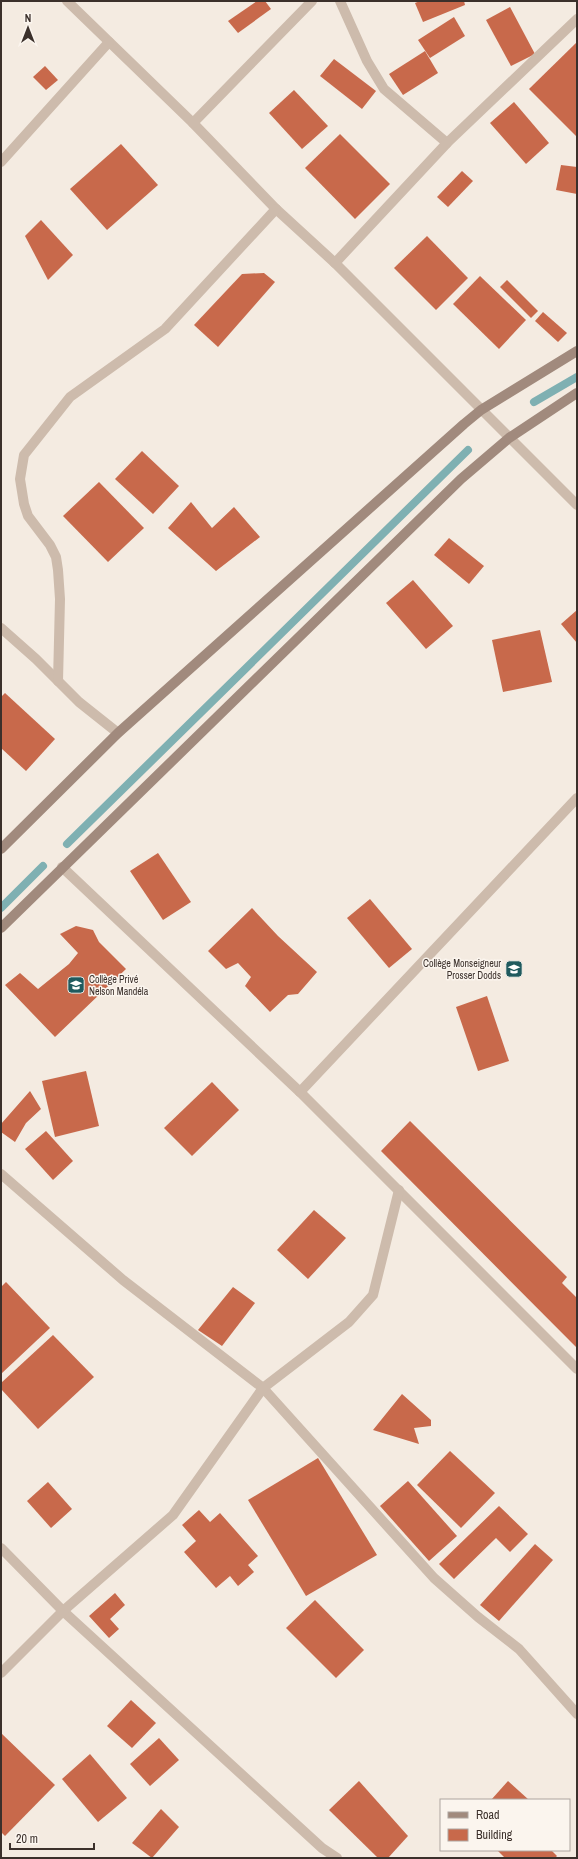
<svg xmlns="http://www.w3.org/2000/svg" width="578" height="1859" viewBox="0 0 578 1859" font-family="'Archivo Narrow',sans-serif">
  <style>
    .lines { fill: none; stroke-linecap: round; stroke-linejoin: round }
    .stream { stroke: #7fb0b2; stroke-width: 8 }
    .building { fill: #c8694b }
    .street { stroke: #cdbbac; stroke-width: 10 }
    .secondary { stroke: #a18a7d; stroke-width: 10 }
    .labels { text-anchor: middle; stroke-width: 3; stroke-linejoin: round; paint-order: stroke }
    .poi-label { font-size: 10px; fill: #3b302b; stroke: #fbf5ee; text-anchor: end }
  </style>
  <rect width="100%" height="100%" fill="#f4ebe1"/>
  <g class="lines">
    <!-- stream -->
    <g class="stream">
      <path d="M 534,402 L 577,377"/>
      <path d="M 67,844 L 468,450"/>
      <path d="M 1,908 L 43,866"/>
    </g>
  </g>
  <!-- building -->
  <g class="building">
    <path d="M 257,1 L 265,1 L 271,9 L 238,33 L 228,21 Z"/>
    <path d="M 420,1 L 464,1 L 465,5 L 423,22 L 415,3 Z"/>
    <path d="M 510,7 L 535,54 L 511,66 L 486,20 Z"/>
    <path d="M 454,17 L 465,36 L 430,58 L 418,40 Z"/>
    <path d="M 577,42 L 577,137 L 529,89 Z"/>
    <path d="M 425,51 L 438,73 L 403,95 L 389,74 Z"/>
    <path d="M 334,59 L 376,91 L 362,109 L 320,76 Z"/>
    <path d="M 45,66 L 58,80 L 46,90 L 33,77 Z"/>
    <path d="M 294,90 L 328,126 L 302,149 L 269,113 Z"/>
    <path d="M 514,102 L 549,143 L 526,164 L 490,123 Z"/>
    <path d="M 340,134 L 390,184 L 355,219 L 305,168 Z"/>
    <path d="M 121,144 L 158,185 L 107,230 L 70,189 Z"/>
    <path d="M 561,165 L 577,167 L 577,194 L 556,190 Z"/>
    <path d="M 462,171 L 473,181 L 448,207 L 437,197 Z"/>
    <path d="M 41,220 L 73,255 L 48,280 L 25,236 Z"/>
    <path d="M 427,236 L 468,278 L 436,310 L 394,268 Z"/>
    <path d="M 264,273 L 275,282 L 218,347 L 194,325 L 242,274 Z"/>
    <path d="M 480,276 L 526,320 L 499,349 L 453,304 Z"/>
    <path d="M 507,280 L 538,311 L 531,318 L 500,287 Z"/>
    <path d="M 543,312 L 567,333 L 558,342 L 535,321 Z"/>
    <path d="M 142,451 L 179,486 L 153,514 L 115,479 Z"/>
    <path d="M 99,482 L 144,528 L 108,562 L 63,516 Z"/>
    <path d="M 191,502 L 212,528 L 234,507 L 260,537 L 216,571 L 168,528 Z"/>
    <path d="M 449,538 L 484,566 L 469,584 L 434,555 Z"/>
    <path d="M 413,580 L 453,626 L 426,649 L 386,603 Z"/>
    <path d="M 577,610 L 577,643 L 561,624 Z"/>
    <path d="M 540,630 L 552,682 L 503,692 L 492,640 Z"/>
    <path d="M 5,693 L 55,739 L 26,771 L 1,748 L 1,697 Z"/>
    <path d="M 158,853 L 191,902 L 163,920 L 130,871 Z"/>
    <path d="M 370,899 L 412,949 L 389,968 L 347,918 Z"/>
    <path d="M 252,908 L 278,936 L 317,972 L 298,994 L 288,995 L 270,1012 L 245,986 L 251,977 L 238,963 L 226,969 L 208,951 Z"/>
    <path d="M 76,926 L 93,930 L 99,942 L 126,969 L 55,1037 L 5,985 L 20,973 L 38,989 L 69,964 L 78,953 L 60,934 Z"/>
    <path d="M 487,996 L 509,1061 L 478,1071 L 456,1007 Z"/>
    <path d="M 86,1071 L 99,1126 L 55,1137 L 42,1081 Z"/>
    <path d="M 212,1082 L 239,1110 L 192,1156 L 164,1128 Z"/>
    <path d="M 30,1091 L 41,1109 L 26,1123 L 15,1142 L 1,1132 L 1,1124 Z"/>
    <path d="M 410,1121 L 567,1277 L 562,1283 L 577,1298 L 577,1348 L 381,1151 Z"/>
    <path d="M 46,1131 L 73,1161 L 53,1180 L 25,1149 Z"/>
    <path d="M 314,1210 L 346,1238 L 308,1279 L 277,1250 Z"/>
    <path d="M 6,1282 L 50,1328 L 1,1374 L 1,1287 Z"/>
    <path d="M 233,1287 L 255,1303 L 222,1346 L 198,1330 Z"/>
    <path d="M 53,1335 L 94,1377 L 38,1429 L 1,1389 L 1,1383 Z"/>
    <path d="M 402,1394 L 431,1420 L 431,1426 L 414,1428 L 419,1444 L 373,1430 Z"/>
    <path d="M 450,1451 L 495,1493 L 461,1528 L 417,1485 Z"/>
    <path d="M 318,1458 L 377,1555 L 306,1596 L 248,1500 Z"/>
    <path d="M 408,1481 L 457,1536 L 429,1561 L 380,1506 Z"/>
    <path d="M 48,1482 L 72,1509 L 51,1528 L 27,1501 Z"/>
    <path d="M 499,1506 L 528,1534 L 510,1552 L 496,1538 L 454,1579 L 439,1564 Z"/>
    <path d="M 199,1510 L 210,1522 L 220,1513 L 258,1556 L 248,1565 L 254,1572 L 238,1586 L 230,1576 L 216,1588 L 184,1552 L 196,1541 L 182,1525 Z"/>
    <path d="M 535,1544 L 553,1560 L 499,1621 L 480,1605 Z"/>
    <path d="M 115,1593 L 125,1605 L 110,1619 L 119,1629 L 109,1638 L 89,1616 Z"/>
    <path d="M 315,1600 L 364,1650 L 336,1678 L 286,1628 Z"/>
    <path d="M 131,1700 L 156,1723 L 132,1748 L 107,1726 Z"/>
    <path d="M 1,1733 L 55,1785 L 5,1836 L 1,1832 Z"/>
    <path d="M 159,1738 L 179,1760 L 150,1786 L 130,1764 Z"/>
    <path d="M 90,1754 L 127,1798 L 98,1822 L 62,1779 Z"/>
    <path d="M 359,1781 L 408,1836 L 388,1858 L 378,1858 L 329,1810 Z"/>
    <path d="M 508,1781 L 529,1800 L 491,1800 Z"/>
    <path d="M 161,1809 L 179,1827 L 152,1858 L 132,1843 Z"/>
    <path d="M 497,1850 L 551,1850 L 557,1856 L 555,1858 L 505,1858 Z"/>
  </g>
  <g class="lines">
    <!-- street -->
    <g class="street">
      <path d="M 67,1 L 193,123 L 276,209 L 335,263 L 577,505"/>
      <path d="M 340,1 L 367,61 L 384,89 L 447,143"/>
      <path d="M 193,123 L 312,1"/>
      <path d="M 1,162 L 109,42"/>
      <path d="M 335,263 L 447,143 L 577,19"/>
      <path d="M 1,628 L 36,659 L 79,702 L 118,733"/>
      <path d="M 58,681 L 60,599 L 58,570 L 56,557 L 50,545 L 28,516 L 24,504 L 20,479 L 24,455 L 70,397 L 165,329 L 276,209"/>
      <path d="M 62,867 L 300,1092 L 577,1369"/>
      <path d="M 300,1092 L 577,798"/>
      <path d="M 1,1174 L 123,1280 L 263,1388 L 434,1578 L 478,1617 L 519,1649 L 577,1714"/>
      <path d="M 1,1548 L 63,1611 L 322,1848 L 337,1858"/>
      <path d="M 1,1673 L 63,1611 L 173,1515 L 263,1388 L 349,1322 L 373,1295 L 399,1190"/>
    </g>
    <!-- secondary -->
    <g class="secondary">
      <path d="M 1,849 L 118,733 L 464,424 L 481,410 L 577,351"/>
      <path d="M 1,928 L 461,479 L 509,438 L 577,393"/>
    </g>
  </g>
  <!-- icons -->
  <defs>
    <symbol id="school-square" viewBox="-11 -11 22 22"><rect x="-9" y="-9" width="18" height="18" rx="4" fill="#1f5a5e" stroke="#fbf5ee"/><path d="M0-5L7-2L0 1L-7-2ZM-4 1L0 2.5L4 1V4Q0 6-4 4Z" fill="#fff"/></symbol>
  </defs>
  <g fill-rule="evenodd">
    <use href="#school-square" x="504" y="959" width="20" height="20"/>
    <use href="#school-square" x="66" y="975" width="20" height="20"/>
  </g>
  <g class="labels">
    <!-- poi labels -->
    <g class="poi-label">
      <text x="501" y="967">Collège Monseigneur<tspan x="501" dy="12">Prosser Dodds</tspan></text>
      <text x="89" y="983" text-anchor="start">Collège Privé<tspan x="89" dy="12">Nelson Mandéla</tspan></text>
    </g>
  </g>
  <!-- border -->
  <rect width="578" height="1859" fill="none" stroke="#3b302b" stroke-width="4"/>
  <!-- legend -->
  <rect x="440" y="1799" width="130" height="52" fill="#fbf5ee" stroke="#aea6a0"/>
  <rect x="448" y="1812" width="20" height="6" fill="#a18a7d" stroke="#aea6a0"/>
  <text x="476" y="1819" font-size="12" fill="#3b302b">Road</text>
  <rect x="448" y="1829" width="20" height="12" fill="#c8694b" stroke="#aea6a0"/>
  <text x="476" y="1839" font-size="12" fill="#3b302b">Building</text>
  <!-- north arrow -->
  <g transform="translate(28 28)" stroke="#fbf5ee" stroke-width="3" paint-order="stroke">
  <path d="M0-3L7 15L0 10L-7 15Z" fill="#3b302b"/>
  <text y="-6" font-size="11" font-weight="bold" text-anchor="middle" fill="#3b302b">N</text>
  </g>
  <!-- scale -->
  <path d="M10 1843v6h84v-6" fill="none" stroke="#3b302b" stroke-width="2"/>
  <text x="16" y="1843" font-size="12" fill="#3b302b" stroke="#fbf5ee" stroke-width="3" paint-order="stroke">20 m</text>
</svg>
